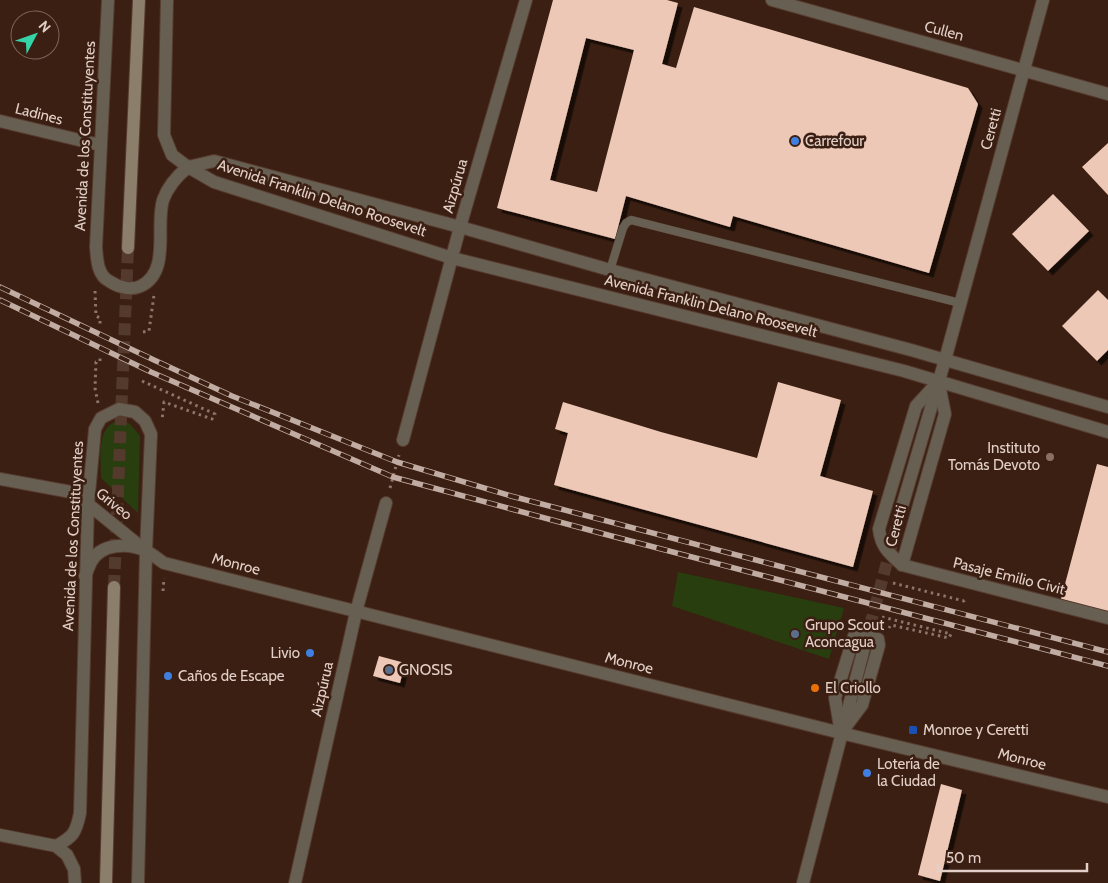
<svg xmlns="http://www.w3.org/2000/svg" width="1108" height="883" viewBox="0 0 1108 883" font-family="Cabin,sans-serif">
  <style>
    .green { fill: #283e0e }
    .building { fill: #eec8b7; fill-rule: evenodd; filter: url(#shadow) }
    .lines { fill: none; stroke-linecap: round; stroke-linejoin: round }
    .minor-tunnel { stroke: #54392d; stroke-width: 12; stroke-dasharray: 12 6; stroke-linecap: butt }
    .secondary-tunnel { stroke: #54392d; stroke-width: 12; stroke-dasharray: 12 6; stroke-linecap: butt }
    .service-casing { stroke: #563b2f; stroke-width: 9 }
    .minor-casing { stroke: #563b2f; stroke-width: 14 }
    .tertiary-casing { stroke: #563b2f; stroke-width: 14 }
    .secondary-casing { stroke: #563b2f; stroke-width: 14 }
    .path { stroke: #8c756a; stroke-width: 3; stroke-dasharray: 2.5 4; stroke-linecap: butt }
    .service { stroke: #675f52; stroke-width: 8 }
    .minor { stroke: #675f52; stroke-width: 12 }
    .tertiary { stroke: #675f52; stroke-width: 12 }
    .secondary { stroke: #8b7e6a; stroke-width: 12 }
    .rail-casing { stroke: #c1aca3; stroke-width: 5.5 }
    .rail { stroke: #3b1f12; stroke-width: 4; stroke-dasharray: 11; stroke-linecap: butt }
    .shop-dot { fill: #3f7fe0; stroke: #3b1f12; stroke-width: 2 }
    .education-dot { fill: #8d6e63; stroke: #3b1f12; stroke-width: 2 }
    .service-dot { fill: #5c6f8a; stroke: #3b1f12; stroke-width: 2 }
    .food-dot { fill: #e8710a; stroke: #3b1f12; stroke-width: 2 }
    .transit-dot { fill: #1a4fb4; stroke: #3b1f12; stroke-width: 2 }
    .labels { text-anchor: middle; stroke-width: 5; stroke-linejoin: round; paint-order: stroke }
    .street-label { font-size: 15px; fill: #e2cfc7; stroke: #3b1f12 }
    .poi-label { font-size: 15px; fill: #e2cfc7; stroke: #3b1f12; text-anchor: start }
  </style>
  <defs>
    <filter id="shadow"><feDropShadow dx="4.5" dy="4.5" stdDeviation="0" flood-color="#0009"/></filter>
  </defs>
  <rect width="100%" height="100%" fill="#3b1f12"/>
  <!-- green -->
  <g class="green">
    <path d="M 122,420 L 130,424 L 140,436 L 138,513 L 101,478 C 101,458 95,423 122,420 Z"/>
    <path d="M 678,572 L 844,608 L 829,659 L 672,606 Z"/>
  </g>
  <!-- building -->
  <g class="building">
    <path d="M 553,0 L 667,0 L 678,3 L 662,64 L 676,68 L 694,7 L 968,88 L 978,104 L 929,273 L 733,216 L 730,227 L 626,196 L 615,239 L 497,208 ZM 586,38 L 634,50 L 597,192 L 550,180 Z"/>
    <path d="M 1108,143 L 1108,195 L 1082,167 Z"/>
    <path d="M 1053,194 L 1089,231 L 1048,271 L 1012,234 Z"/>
    <path d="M 1098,290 L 1108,300 L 1108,350 L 1097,361 L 1062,326 Z"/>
    <path d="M 778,382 L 841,400 L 820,476 L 873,491 L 853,567 L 554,485 L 568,433 L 555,429 L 563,402 L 661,432 L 757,458 Z"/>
    <path d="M 1097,464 L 1108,467 L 1108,612 L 1061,599 Z"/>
    <path d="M 379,656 L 405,663 L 400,683 L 373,676 Z"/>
    <path d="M 941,784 L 962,790 L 940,881 L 918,875 Z"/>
  </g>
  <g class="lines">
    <!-- minor-tunnel -->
    <path class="minor-tunnel" d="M 865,644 L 901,510"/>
    <!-- secondary-tunnel -->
    <path class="secondary-tunnel" d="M 114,587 L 128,248"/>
    <defs>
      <path id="service" d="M 610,270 L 623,228 L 626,223 L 631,220 L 960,303"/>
      <g id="minor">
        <path d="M 108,0 L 96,247 C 97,258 97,275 109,281 C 118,287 131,291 141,286 C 171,271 155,226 163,200 C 168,186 177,176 188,167 L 172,155 L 164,135 L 167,0"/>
        <path d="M 772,0 L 1108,94"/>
        <path d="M 0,121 L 100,145"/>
        <path d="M 937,383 L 916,406 L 879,529 C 881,547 889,553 902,565 L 1108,618"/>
        <path d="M 403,440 L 460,227 L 526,0"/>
        <path d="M 0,479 L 71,492 L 88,504 L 146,551"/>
        <path d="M 901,510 L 945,360 L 1043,0"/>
        <path d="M 902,565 L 945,414 L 939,384"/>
        <path d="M 858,634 L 878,639 L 879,645 L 862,705 L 841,733 L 835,698 L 854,636 Z"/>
        <path d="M 0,835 L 56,846 L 67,855 L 74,869 L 75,883"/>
        <path d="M 56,846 C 73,837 76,833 80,813 L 88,504 L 95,429 L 101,418 L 119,409 L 135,412 L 145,421 L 151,434 L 146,551 L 138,883"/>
        <path d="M 295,883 L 356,612 L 386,503"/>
        <path d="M 803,883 L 865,644"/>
      </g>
      <g id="tertiary">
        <path d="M 188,167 L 214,182 L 452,258 L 904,371 L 1108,432"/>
        <path d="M 188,167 L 214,161 L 460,227 L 610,270 L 911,350 L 1108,407"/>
        <path d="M 85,576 C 87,572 89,566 91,562 C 101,543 128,543 144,550 C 151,553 158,559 164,563 L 841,733 L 1108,797"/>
      </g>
      <g id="secondary">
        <path d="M 128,248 L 139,0"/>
        <path d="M 106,883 L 114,587"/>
      </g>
    </defs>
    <!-- service casing -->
    <use href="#service" class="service-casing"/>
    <!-- minor casing -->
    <use href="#minor" class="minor-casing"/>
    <!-- tertiary casing -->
    <use href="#tertiary" class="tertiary-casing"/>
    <!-- secondary casing -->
    <use href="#secondary" class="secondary-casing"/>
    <!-- path -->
    <g class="path">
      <path d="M 95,291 L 96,316 L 100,318 L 100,325"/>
      <path d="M 143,332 L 149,331 L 154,295"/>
      <path d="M 142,381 L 215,414 L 212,419 L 164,402 L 162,420"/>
      <path d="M 98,403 L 95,388 L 96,362 L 100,361 L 100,357"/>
      <path d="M 390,488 L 399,455"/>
      <path d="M 893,583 L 964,601 L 965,597"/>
      <path d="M 163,591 L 164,578"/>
      <path d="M 882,617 L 951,634 L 949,638 L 891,625 L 889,628"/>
    </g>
    <!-- service -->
    <use href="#service" class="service"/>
    <!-- minor -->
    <use href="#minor" class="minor"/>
    <!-- tertiary -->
    <use href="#tertiary" class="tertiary"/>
    <!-- secondary -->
    <use href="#secondary" class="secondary"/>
    <defs>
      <g id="rail">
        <path d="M 0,287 L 154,360 L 232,396 L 397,462 L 511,496 L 1108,652"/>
        <path d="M 0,300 L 151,372 L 393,477 L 604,534 L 1108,666"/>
      </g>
    </defs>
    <!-- rail casing -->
    <use href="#rail" class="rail-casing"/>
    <!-- rail -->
    <use href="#rail" class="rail"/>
  </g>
  <!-- markers -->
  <g class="shop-dot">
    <circle cx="795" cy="141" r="5"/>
    <circle cx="310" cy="653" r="5"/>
    <circle cx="168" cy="676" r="5"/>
    <circle cx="867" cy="773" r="5"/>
  </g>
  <circle class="education-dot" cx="1050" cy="457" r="5"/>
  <g class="service-dot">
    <circle cx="795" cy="634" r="5"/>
    <circle cx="389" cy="670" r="5"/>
  </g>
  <circle class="food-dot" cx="815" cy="688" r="5"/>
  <rect class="transit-dot" x="908" y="725" width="10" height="10" rx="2.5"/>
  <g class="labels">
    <!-- street labels -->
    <g class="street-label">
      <text transform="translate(944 31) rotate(15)" y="5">Cullen</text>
      <text transform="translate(39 114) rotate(14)" y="5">Ladines</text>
      <text transform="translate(991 129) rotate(-75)" y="5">Ceretti</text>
      <text transform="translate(85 136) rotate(-87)" y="5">Avenida de los Constituyentes</text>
      <text transform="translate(455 186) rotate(-74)" y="5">Aizpúrua</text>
      <text transform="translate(322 198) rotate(18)" y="5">Avenida Franklin Delano Roosevelt</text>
      <text transform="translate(711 306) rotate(14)" y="5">Avenida Franklin Delano Roosevelt</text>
      <text transform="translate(114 504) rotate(39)" y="5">Griveo</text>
      <text transform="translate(896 526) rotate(-75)" y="5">Ceretti</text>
      <text transform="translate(73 536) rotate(-87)" y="5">Avenida de los Constituyentes</text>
      <text transform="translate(236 564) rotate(14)" y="5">Monroe</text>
      <text transform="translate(1009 576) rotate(14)" y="5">Pasaje Emilio Civit</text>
      <text transform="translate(629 663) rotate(14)" y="5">Monroe</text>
      <text transform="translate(322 689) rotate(-77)" y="5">Aizpúrua</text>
      <text transform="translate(1022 759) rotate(14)" y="5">Monroe</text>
    </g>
    <!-- poi labels -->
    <g class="poi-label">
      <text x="805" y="146">Carrefour</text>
      <text x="1040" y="453" text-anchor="end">Instituto<tspan x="1040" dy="17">Tomás Devoto</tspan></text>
      <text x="805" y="630">Grupo Scout<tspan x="805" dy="17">Aconcagua</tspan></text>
      <text x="300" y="658" text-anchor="end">Livio</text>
      <text x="399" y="675">GNOSIS</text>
      <text x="178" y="681">Caños de Escape</text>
      <text x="825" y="693">El Criollo</text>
      <text x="923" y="735">Monroe y Ceretti</text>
      <text x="877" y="769">Lotería de<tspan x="877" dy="17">la Ciudad</tspan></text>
    </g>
  </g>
  <!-- north arrow -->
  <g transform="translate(35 35) rotate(49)"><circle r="24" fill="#3b1f12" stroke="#7e655a"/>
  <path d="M0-4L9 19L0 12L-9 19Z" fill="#34d4a8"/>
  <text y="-8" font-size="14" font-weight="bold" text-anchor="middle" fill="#e2cfc7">N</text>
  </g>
  <!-- scale -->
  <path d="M938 863v8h149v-8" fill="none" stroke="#e2cfc7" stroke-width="2.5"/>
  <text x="946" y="863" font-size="15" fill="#e2cfc7" stroke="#3b1f12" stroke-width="4" paint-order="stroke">50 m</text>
</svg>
